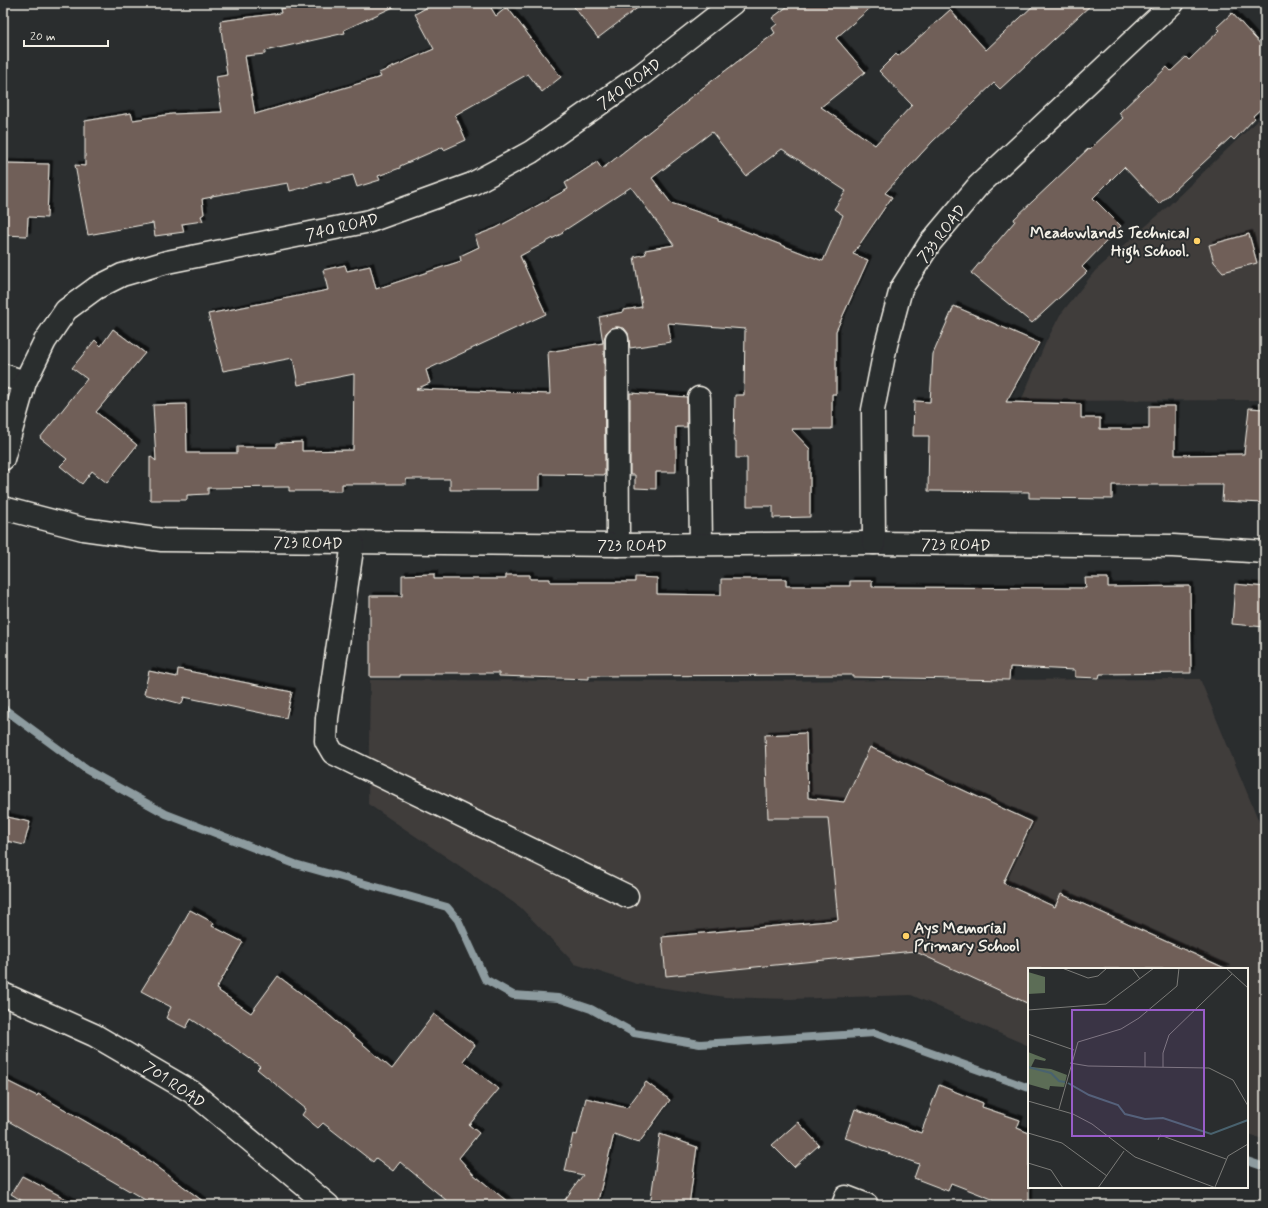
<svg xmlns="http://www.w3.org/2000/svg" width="1268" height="1208" viewBox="0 0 1268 1208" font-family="Mynerve,sans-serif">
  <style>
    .built { fill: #3f3c3b }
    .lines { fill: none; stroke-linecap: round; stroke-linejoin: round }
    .stream { stroke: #8d9b9f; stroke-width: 8 }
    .building { fill: #705f58; stroke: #f4f1e8; fill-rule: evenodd; filter: url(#shadow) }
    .minor-casing { stroke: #f4f1e8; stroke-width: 25 }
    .minor { stroke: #2a2d2e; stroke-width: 22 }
    .poi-dot { fill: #ffd166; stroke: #2a2d2e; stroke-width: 1.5 }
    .labels { text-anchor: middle; stroke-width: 4; stroke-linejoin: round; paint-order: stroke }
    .street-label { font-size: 16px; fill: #f4f1e8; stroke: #2a2d2e }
    .poi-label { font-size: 16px; font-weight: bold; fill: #f4f1e8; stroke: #2a2d2e; text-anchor: end }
    .inset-river { fill: none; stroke: #49626e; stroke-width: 2 }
    .inset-road { fill: none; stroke: #7b7b78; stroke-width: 1 }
    .view { fill: #995dc9; fill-opacity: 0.15; stroke: #995dc9; stroke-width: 2 }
    .inset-edge { fill: none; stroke: #f4f1e8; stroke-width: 2 }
  </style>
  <defs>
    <filter id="shadow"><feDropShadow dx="3.5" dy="-3.5" stdDeviation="0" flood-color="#0009"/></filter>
  </defs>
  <rect width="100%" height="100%" fill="#2a2d2e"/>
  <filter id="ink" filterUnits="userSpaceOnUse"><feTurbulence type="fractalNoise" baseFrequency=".025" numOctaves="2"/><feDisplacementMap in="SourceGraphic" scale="8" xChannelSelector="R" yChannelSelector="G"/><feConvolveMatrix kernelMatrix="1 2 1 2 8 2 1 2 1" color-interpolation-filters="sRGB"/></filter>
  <g filter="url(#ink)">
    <!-- built -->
    <g class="built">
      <path d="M 1265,113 L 1265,400 L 1021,401 L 1046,342 L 1060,315 L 1095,271 L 1164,210 Z"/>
      <path d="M 1200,679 L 1265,836 L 1265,1139 L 1247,1135 L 1247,969 L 1029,969 L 1029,1046 L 911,995 L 789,999 L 725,997 L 637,984 L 575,964 L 520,907 L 368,804 L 370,680 L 720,681 Z"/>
    </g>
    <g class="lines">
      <!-- stream -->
      <g class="stream">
        <path d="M 3,708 L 87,770 L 166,814 L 295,864 L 447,907 L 458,920 L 485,979 L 513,995 L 558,998 L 591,1009 L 634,1033 L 700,1044 L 875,1033 L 1029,1088"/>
        <path d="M 1247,1161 L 1265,1167"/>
      </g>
    </g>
    <!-- building -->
    <g class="building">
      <path d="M 307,3 L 402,3 L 344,30 L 345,33 L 265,51 L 265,54 L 245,56 L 255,114 L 381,77 L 379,73 L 434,49 L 415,14 L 435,3 L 488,3 L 496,16 L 507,7 L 561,77 L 542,92 L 528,74 L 455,115 L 466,140 L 444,150 L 443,147 L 400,166 L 400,168 L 378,176 L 380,180 L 357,187 L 353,175 L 290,191 L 288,183 L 212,196 L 212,197 L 202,199 L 204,214 L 201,216 L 203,221 L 182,224 L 184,232 L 155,236 L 153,223 L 88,235 L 75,165 L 85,166 L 85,121 L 131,113 L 133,120 L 172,114 L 222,112 L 216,77 L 227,75 L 220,21 L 281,13 L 280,9 Z"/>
      <path d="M 571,3 L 644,3 L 598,38 Z"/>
      <path d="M 792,3 L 876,3 L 836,38 L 865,72 L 821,107 L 875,145 L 912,105 L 879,71 L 896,54 L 898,56 L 950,10 L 986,50 L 1036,3 L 1093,3 L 1000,89 L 994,83 L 932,142 L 885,193 L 892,197 L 853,254 L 868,260 L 836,331 L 836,394 L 832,394 L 832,429 L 791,429 L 810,449 L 810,517 L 773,518 L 773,506 L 747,506 L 747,458 L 736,458 L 736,441 L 734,441 L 735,395 L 744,395 L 745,329 L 668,323 L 671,342 L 630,348 L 628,333 L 624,328 L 617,327 L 611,328 L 606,333 L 604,339 L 605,475 L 540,474 L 540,490 L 450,490 L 450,479 L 406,479 L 406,484 L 342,484 L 342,491 L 289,491 L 289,487 L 208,488 L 208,494 L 187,495 L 187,500 L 150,500 L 150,456 L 156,461 L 153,405 L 186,404 L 187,453 L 237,453 L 237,447 L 277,447 L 277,443 L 302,442 L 302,451 L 353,450 L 354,374 L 298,385 L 293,358 L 223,371 L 208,314 L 328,290 L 323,270 L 345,265 L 347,271 L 370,266 L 376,289 L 461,261 L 460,256 L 479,247 L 475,236 L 496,228 L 568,189 L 565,183 L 597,162 L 602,169 L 688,101 L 687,100 L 775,33 L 772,28 L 777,24 L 772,18 ZM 712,132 L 746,176 L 782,149 L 846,191 L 834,209 L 843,215 L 823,261 L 719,221 L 719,219 L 671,203 L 652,178 ZM 631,187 L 674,245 L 645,250 L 646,254 L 634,257 L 642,307 L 623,310 L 623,312 L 599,317 L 603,343 L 548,352 L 550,394 L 416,389 L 430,383 L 426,370 L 546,314 L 520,256 L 563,233 L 562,232 Z"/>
      <path d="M 1232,13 L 1265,49 L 1265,105 L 1253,116 L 1255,118 L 1234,140 L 1231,137 L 1159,204 L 1124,167 L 1093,198 L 1121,226 L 1082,267 L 1087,272 L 1032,323 L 971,273 L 1015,221 L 1014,219 L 1089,148 L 1090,149 L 1123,118 L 1119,113 L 1167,67 L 1171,71 L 1186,57 L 1189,60 L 1220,30 L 1217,27 Z"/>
      <path d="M 3,163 L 49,164 L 47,218 L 28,217 L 27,236 L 3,235 Z"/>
      <path d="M 1249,234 L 1257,263 L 1223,272 L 1214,262 L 1209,245 Z"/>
      <path d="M 954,306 L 1039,343 L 1006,402 L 1081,404 L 1081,418 L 1100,418 L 1100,429 L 1149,429 L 1149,406 L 1175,406 L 1175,455 L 1244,454 L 1249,408 L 1265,409 L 1263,503 L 1222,501 L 1223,485 L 1112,485 L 1112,499 L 1029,498 L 1029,492 L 928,491 L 929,436 L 913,436 L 914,401 L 930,402 L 933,354 Z"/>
      <path d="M 113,329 L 145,353 L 96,412 L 137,445 L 107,483 L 92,471 L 82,484 L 60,466 L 67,459 L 40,438 L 87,379 L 72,368 L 95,340 L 101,346 Z"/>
      <path d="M 630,393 L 687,397 L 687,427 L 676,427 L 676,472 L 656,472 L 656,489 L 635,488 L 635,475 L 630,475 Z"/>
      <path d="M 434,574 L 434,579 L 506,579 L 506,575 L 530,575 L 530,579 L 550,579 L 550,582 L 635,582 L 635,577 L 657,578 L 657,594 L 721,595 L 721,579 L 786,579 L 786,586 L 850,586 L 850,581 L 872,581 L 872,587 L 1086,588 L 1085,578 L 1108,578 L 1108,587 L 1190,586 L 1191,673 L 1100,674 L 1099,678 L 1075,677 L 1075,670 L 1010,667 L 1009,680 L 852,677 L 852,675 L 589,676 L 589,679 L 499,676 L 499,673 L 434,673 L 434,675 L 400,675 L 400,677 L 370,677 L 370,596 L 402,596 L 402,575 Z"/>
      <path d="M 1235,584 L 1265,587 L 1265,627 L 1232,624 Z"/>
      <path d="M 178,669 L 292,692 L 286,718 L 184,697 L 182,704 L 144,694 L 149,671 L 177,677 Z"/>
      <path d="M 806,733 L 808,798 L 844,802 L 870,747 L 1032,822 L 1003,883 L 1055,907 L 1061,894 L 1227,969 L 1029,969 L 1029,1004 L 914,951 L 666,976 L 662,937 L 838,920 L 828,818 L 768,818 L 765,735 Z"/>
      <path d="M 3,816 L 30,822 L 24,845 L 3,840 Z"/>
      <path d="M 190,910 L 214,923 L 212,926 L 243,942 L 216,989 L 251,1013 L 278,976 L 323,1010 L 392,1069 L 434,1014 L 475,1045 L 463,1061 L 499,1089 L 469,1125 L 479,1133 L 459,1158 L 473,1174 L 512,1205 L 452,1205 L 400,1162 L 393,1171 L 376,1158 L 373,1162 L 323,1123 L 318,1128 L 302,1115 L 306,1109 L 257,1069 L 260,1066 L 225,1041 L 191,1019 L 186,1028 L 166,1018 L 171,1007 L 141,991 L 169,946 L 170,946 Z"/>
      <path d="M 3,1079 L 37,1096 L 38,1094 L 102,1131 L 151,1162 L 208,1205 L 154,1205 L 3,1118 Z"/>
      <path d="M 646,1082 L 670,1100 L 639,1143 L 614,1134 L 597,1205 L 561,1205 L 583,1175 L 565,1171 L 573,1134 L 577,1135 L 586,1098 L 627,1108 Z"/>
      <path d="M 939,1085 L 983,1103 L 982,1107 L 1020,1120 L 1017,1128 L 1029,1133 L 1029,1205 L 990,1205 L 992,1199 L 951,1183 L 948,1191 L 914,1178 L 919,1164 L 845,1138 L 855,1109 L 921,1133 Z"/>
      <path d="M 798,1122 L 819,1145 L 794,1167 L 772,1145 Z"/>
      <path d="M 660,1134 L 697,1147 L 689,1205 L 650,1205 Z"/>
      <path d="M 22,1176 L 78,1205 L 29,1205 L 11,1194 Z"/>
    </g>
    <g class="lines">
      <defs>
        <g id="minor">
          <path d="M 617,339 L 618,545"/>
          <path d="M 3,375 L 25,382"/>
          <path d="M 699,398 L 701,544"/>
          <path d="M 3,459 L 25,382 L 45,341 L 66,310 L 96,288 L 122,275 L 167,262 L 370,221 L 472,184 L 531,152 L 641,75 L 733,3"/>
          <path d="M 3,508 L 83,529 L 162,540 L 618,545 L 874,543 L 1173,546 L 1265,552"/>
          <path d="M 353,543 L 327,718 L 326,741 L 333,753 L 627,896"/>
          <path d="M 874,543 L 873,410 L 886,345 L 901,289 L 930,243 L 978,186 L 1173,3"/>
          <path d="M 3,994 L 94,1035 L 192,1092 L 328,1205"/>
          <path d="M 843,1205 L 846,1197 L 867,1205"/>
        </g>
      </defs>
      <!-- minor casing -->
      <use href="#minor" class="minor-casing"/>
      <!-- minor -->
      <use href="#minor" class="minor"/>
    </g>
  </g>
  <!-- markers -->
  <g class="poi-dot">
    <circle cx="1197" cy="241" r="4"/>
    <circle cx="906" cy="936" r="4"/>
  </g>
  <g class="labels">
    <!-- street labels -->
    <g class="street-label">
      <text transform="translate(629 83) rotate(-36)" y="6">740 ROAD</text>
      <text transform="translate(342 226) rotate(-13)" y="6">740 ROAD</text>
      <text transform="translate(941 233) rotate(-52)" y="6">733 ROAD</text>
      <text transform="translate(308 542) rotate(1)" y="6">723 ROAD</text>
      <text transform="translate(956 544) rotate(1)" y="6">723 ROAD</text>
      <text x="632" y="551">723 ROAD</text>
      <text transform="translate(175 1084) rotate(34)" y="6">701 ROAD</text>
    </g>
    <!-- poi labels -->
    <g class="poi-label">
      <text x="1189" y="238">Meadowlands Technical<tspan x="1189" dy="18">High School.</tspan></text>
      <text x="914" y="933" text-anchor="start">Ays Memorial<tspan x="914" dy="18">Primary School</tspan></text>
    </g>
  </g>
  <!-- overview -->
  <g transform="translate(1028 968)">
    <rect width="220" height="220" fill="#2a2d2e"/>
    <path d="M 0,4 L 17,9 L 17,25 L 0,26 ZM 0,84 L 18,91 L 17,93 L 7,91 L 3,99 L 23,101 L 39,107 L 36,119 L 22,118 L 21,122 L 0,116 Z" fill="#5c6d56"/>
    <path class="inset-river" d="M 0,99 L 23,105 L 31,113 L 37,114M 40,115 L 61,127 L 90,137 L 97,146 L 117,151 L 135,150 L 183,166 L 220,152"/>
    <path class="inset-road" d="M 34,0 L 60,10 L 70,8 L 79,0M 104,0 L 112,11M 198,0 L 220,20M 0,42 L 78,36 L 126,0M 0,66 L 46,82M 117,84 L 117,99M 42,95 L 60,98 L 181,100 L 205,112 L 220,138M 135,99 L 135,85 L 141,67 L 204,6M 0,133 L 45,146 L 64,156 L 107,189 L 188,220M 31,141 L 50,74 L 93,61 L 111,50 L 149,18 L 151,0M 0,165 L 34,175 L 79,208M 130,172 L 132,167 L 198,191M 0,195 L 23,202 L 35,220M 187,219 L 200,188 L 220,176M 70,220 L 96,183"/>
    <path class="view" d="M 44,42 L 176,42 L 176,168 L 44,168 Z"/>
    <rect width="220" height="220" class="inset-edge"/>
  </g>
  <!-- margin -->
  <rect width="1268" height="1208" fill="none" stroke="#2a2d2e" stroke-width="16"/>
  <rect x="8" y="8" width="1252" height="1192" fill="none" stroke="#f4f1e8" stroke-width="1.5" filter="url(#ink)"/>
  <!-- scale -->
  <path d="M24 40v6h84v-6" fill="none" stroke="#f4f1e8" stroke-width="2"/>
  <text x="30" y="40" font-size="12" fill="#f4f1e8" stroke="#2a2d2e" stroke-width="3" paint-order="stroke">20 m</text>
</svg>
